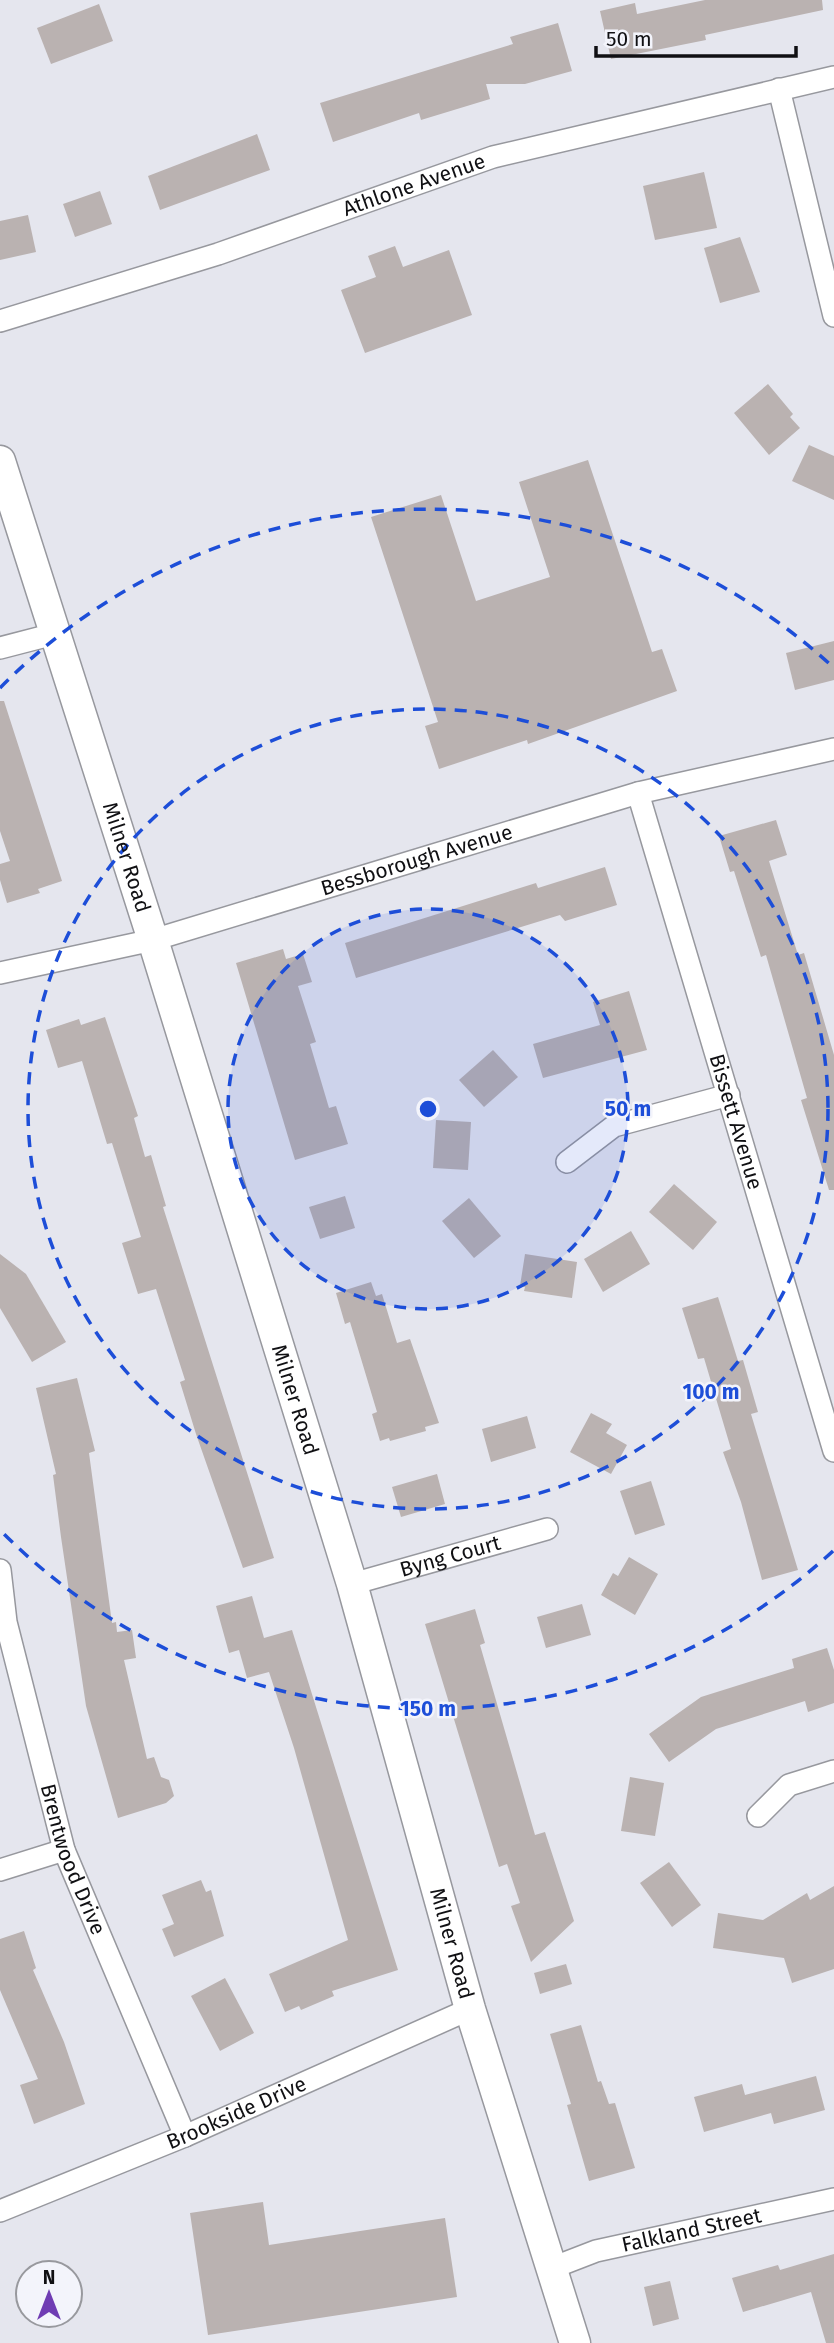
<svg xmlns="http://www.w3.org/2000/svg" width="834" height="2343" viewBox="0 0 834 2343" font-family="'Fira Sans',sans-serif">
  <style>
    .building { fill: #bab2b1 }
    .lines { fill: none; stroke-linecap: round; stroke-linejoin: round }
    .street-casing { stroke: #97989e; stroke-width: 24 }
    .secondary-casing { stroke: #97989e; stroke-width: 33 }
    .street { stroke: #fff; stroke-width: 21 }
    .secondary { stroke: #fff; stroke-width: 30 }
    .ring { fill: none; stroke: #1d4ed8; stroke-width: 3.5; stroke-dasharray: 12 9 }
    .labels { text-anchor: middle; stroke-width: 5; stroke-linejoin: round; paint-order: stroke }
    .street-label { font-size: 21px; fill: #101013; stroke: #f3f4fb }
    .centre { fill: #1d4ed8; stroke: #f3f4fb; stroke-width: 3.5 }
    .ring-label { font-size: 21px; text-anchor: middle; font-weight: bold; fill: #1d4ed8; stroke: #f3f4fb; stroke-width: 5; stroke-linejoin: round; paint-order: stroke }
  </style>
  <rect width="100%" height="100%" fill="#e5e6ee"/>
  <!-- building -->
  <g class="building">
    <path d="M 705,0 L 822,0 L 823,10 L 705,35 L 706,40 L 611,59 L 600,11 L 635,3 L 637,14 Z"/>
    <path d="M 99,4 L 113,41 L 51,64 L 37,28 Z"/>
    <path d="M 558,23 L 572,71 L 525,84 L 486,84 L 490,99 L 421,120 L 419,113 L 333,142 L 320,103 L 513,44 L 510,37 Z"/>
    <path d="M 257,134 L 270,170 L 160,210 L 148,176 Z"/>
    <path d="M 704,172 L 717,228 L 655,240 L 643,186 Z"/>
    <path d="M 100,191 L 112,224 L 75,237 L 63,204 Z"/>
    <path d="M 28,215 L 36,252 L 0,260 L 0,221 Z"/>
    <path d="M 740,237 L 760,292 L 720,303 L 704,248 Z"/>
    <path d="M 395,246 L 403,267 L 449,250 L 472,315 L 365,353 L 341,290 L 376,277 L 368,256 Z"/>
    <path d="M 768,384 L 793,414 L 790,417 L 800,428 L 769,455 L 734,413 Z"/>
    <path d="M 809,445 L 834,456 L 834,500 L 792,481 Z"/>
    <path d="M 588,460 L 652,652 L 662,649 L 677,691 L 528,744 L 527,740 L 439,769 L 425,726 L 438,722 L 371,517 L 441,495 L 476,601 L 550,577 L 519,482 Z"/>
    <path d="M 834,641 L 834,680 L 795,690 L 786,653 Z"/>
    <path d="M 0,701 L 4,701 L 62,881 L 38,889 L 40,893 L 7,903 L 0,880 L 0,864 L 10,861 L 0,831 Z"/>
    <path d="M 776,820 L 787,855 L 769,861 L 798,955 L 804,953 L 834,1055 L 834,1190 L 829,1190 L 801,1100 L 807,1098 L 766,955 L 761,957 L 734,871 L 730,872 L 719,836 Z"/>
    <path d="M 605,867 L 617,905 L 565,921 L 560,915 L 356,978 L 345,943 L 536,883 L 538,888 Z"/>
    <path d="M 283,949 L 286,959 L 303,954 L 312,982 L 298,986 L 316,1042 L 310,1044 L 329,1108 L 336,1106 L 348,1144 L 295,1160 L 236,963 Z"/>
    <path d="M 629,991 L 647,1050 L 543,1078 L 533,1044 L 600,1025 L 593,1002 Z"/>
    <path d="M 105,1017 L 138,1116 L 134,1118 L 145,1157 L 151,1155 L 166,1206 L 163,1207 L 274,1558 L 243,1568 L 196,1434 L 180,1382 L 185,1380 L 156,1289 L 138,1294 L 122,1243 L 141,1237 L 112,1143 L 107,1144 L 82,1061 L 58,1068 L 46,1030 L 79,1019 L 81,1025 Z"/>
    <path d="M 493,1050 L 518,1077 L 484,1107 L 459,1080 Z"/>
    <path d="M 436,1120 L 471,1122 L 468,1170 L 433,1168 Z"/>
    <path d="M 674,1184 L 717,1222 L 693,1250 L 649,1212 Z"/>
    <path d="M 345,1196 L 355,1228 L 320,1239 L 309,1207 Z"/>
    <path d="M 469,1198 L 501,1236 L 474,1258 L 442,1221 Z"/>
    <path d="M 631,1231 L 650,1264 L 603,1292 L 584,1259 Z"/>
    <path d="M 0,1254 L 26,1274 L 66,1342 L 32,1362 L 0,1308 Z"/>
    <path d="M 525,1254 L 577,1262 L 572,1298 L 524,1291 L 525,1287 L 520,1286 Z"/>
    <path d="M 371,1282 L 376,1296 L 382,1294 L 397,1343 L 410,1339 L 439,1423 L 425,1427 L 426,1431 L 390,1441 L 389,1438 L 380,1441 L 372,1414 L 377,1412 L 350,1322 L 345,1324 L 336,1293 Z"/>
    <path d="M 718,1297 L 738,1361 L 743,1360 L 758,1412 L 751,1414 L 798,1570 L 762,1580 L 741,1502 L 723,1452 L 731,1449 L 704,1358 L 698,1359 L 682,1308 Z"/>
    <path d="M 77,1378 L 95,1451 L 89,1453 L 112,1623 L 116,1622 L 117,1632 L 132,1630 L 136,1658 L 124,1660 L 147,1759 L 154,1757 L 161,1777 L 169,1780 L 174,1796 L 166,1803 L 118,1818 L 86,1706 L 61,1537 L 53,1475 L 56,1474 L 36,1388 Z"/>
    <path d="M 591,1413 L 612,1424 L 606,1433 L 627,1445 L 611,1474 L 570,1452 Z"/>
    <path d="M 527,1416 L 536,1448 L 491,1462 L 482,1429 Z"/>
    <path d="M 437,1474 L 445,1504 L 401,1517 L 392,1487 Z"/>
    <path d="M 651,1481 L 665,1525 L 635,1535 L 620,1491 Z"/>
    <path d="M 629,1557 L 658,1574 L 635,1615 L 601,1595 L 613,1573 L 618,1576 Z"/>
    <path d="M 252,1596 L 264,1638 L 292,1630 L 398,1970 L 332,1991 L 334,1996 L 301,2010 L 299,2006 L 285,2012 L 269,1974 L 348,1940 L 294,1748 L 269,1672 L 247,1678 L 239,1650 L 229,1653 L 216,1606 Z"/>
    <path d="M 582,1604 L 591,1635 L 546,1648 L 537,1617 Z"/>
    <path d="M 475,1609 L 485,1643 L 480,1645 L 535,1835 L 545,1832 L 574,1921 L 531,1962 L 511,1906 L 520,1903 L 507,1864 L 499,1867 L 425,1624 Z"/>
    <path d="M 827,1648 L 834,1670 L 834,1703 L 808,1712 L 805,1701 L 716,1729 L 669,1762 L 649,1734 L 701,1697 L 794,1668 L 792,1659 Z"/>
    <path d="M 630,1777 L 664,1783 L 655,1836 L 621,1831 Z"/>
    <path d="M 669,1862 L 701,1905 L 672,1927 L 640,1883 Z"/>
    <path d="M 201,1880 L 206,1892 L 211,1890 L 224,1936 L 174,1957 L 162,1929 L 174,1924 L 162,1895 Z"/>
    <path d="M 834,1886 L 834,1969 L 792,1983 L 784,1958 L 713,1948 L 718,1913 L 763,1920 L 807,1893 L 810,1900 Z"/>
    <path d="M 24,1931 L 36,1968 L 33,1970 L 64,2042 L 85,2104 L 34,2124 L 20,2085 L 38,2079 L 0,1990 L 0,1939 Z"/>
    <path d="M 566,1964 L 572,1984 L 540,1994 L 534,1973 Z"/>
    <path d="M 225,1978 L 254,2033 L 220,2051 L 191,1996 Z"/>
    <path d="M 581,2025 L 598,2082 L 601,2081 L 609,2104 L 615,2103 L 635,2168 L 589,2181 L 567,2105 L 571,2104 L 550,2034 Z"/>
    <path d="M 816,2076 L 825,2110 L 774,2124 L 771,2113 L 704,2132 L 694,2097 L 742,2084 L 745,2095 Z"/>
    <path d="M 263,2202 L 269,2245 L 445,2218 L 457,2297 L 208,2335 L 190,2213 Z"/>
    <path d="M 834,2254 L 834,2343 L 826,2343 L 811,2292 L 743,2312 L 732,2278 L 778,2265 L 780,2270 Z"/>
    <path d="M 670,2281 L 679,2319 L 653,2326 L 644,2287 Z"/>
  </g>
  <g class="lines">
    <defs>
      <g id="street">
        <path d="M 779,89 L 834,316"/>
        <path id="s1" d="M 0,321 L 218,254 L 493,157 L 834,77"/>
        <path d="M 0,648 L 54,634"/>
        <path id="s2" d="M 638,793 L 834,1451"/>
        <path id="s3" d="M 0,973 L 153,940 L 638,793 L 834,749"/>
        <path d="M 567,1162 L 614,1126 L 729,1095"/>
        <path id="s4" d="M 0,1570 L 6,1622 L 64,1850 L 185,2136"/>
        <path id="s5" d="M 352,1584 L 547,1529"/>
        <path d="M 758,1816 L 789,1785 L 834,1771"/>
        <path d="M 0,1870 L 64,1850"/>
        <path id="s6" d="M 0,2211 L 185,2136 L 470,2009"/>
        <path id="s7" d="M 552,2268 L 596,2251 L 834,2199"/>
      </g>
      <g id="secondary">
        <path id="s8" d="M 0,461 L 153,940 L 352,1584 L 470,2009 L 575,2343"/>
      </g>
    </defs>
    <!-- street casing -->
    <use href="#street" class="street-casing"/>
    <!-- secondary casing -->
    <use href="#secondary" class="secondary-casing"/>
    <!-- street -->
    <use href="#street" class="street"/>
    <!-- secondary -->
    <use href="#secondary" class="secondary"/>
  </g>
  <!-- distance rings -->
  <circle cx="428" cy="1109" r="200" fill="#1d4ed8" fill-opacity=".12"/>
  <g class="ring">
    <circle cx="428" cy="1109" r="200"/>
    <circle cx="428" cy="1109" r="400"/>
    <path d="M833 1551A600 600 0 0 1 0 1530M0 688A600 600 0 0 1 833 667"/>
  </g>
  <g class="labels">
    <!-- street labels -->
    <g class="street-label">
      <text dy="7" stroke="none"><textPath href="#s1" startOffset="436">Athlone Avenue</textPath></text>
      <text dy="7" stroke="none"><textPath href="#s8" startOffset="416">Milner Road</textPath></text>
      <text dy="7" stroke="none"><textPath href="#s3" startOffset="432">Bessborough Avenue</textPath></text>
      <text dy="7" stroke="none"><textPath href="#s2" startOffset="343">Bissett Avenue</textPath></text>
      <text dy="7" stroke="none"><textPath href="#s8" startOffset="984">Milner Road</textPath></text>
      <text dy="7" stroke="none"><textPath href="#s5" startOffset="102">Byng Court</textPath></text>
      <text dy="7" stroke="none"><textPath href="#s4" startOffset="299">Brentwood Drive</textPath></text>
      <text dy="7" stroke="none"><textPath href="#s8" startOffset="1550">Milner Road</textPath></text>
      <text dy="7" stroke="none"><textPath href="#s6" startOffset="256">Brookside Drive</textPath></text>
      <text dy="7" stroke="none"><textPath href="#s7" startOffset="145">Falkland Street</textPath></text>
    </g>
  </g>
  <circle cx="428" cy="1109" r="10" class="centre"/>
  <g class="ring-label">
    <text x="628" y="1116">50 m</text>
    <text x="711" y="1399">100 m</text>
    <text x="428" y="1716">150 m</text>
  </g>
  <!-- north arrow -->
  <g transform="translate(49 2294)"><circle r="33" fill="#f3f4fb" stroke="#98999e" stroke-width="2"/>
  <path d="M0-5L12 26L0 18L-12 26Z" fill="#6f3cb3"/>
  <text y="-10" font-size="19" font-weight="bold" text-anchor="middle" fill="#101013">N</text>
  </g>
  <!-- scale -->
  <path d="M596 46v10h200v-10" fill="none" stroke="#101013" stroke-width="3.5"/>
  <text x="606" y="46" font-size="21" fill="#101013" stroke="#f3f4fb" stroke-width="5" paint-order="stroke">50 m</text>
</svg>
